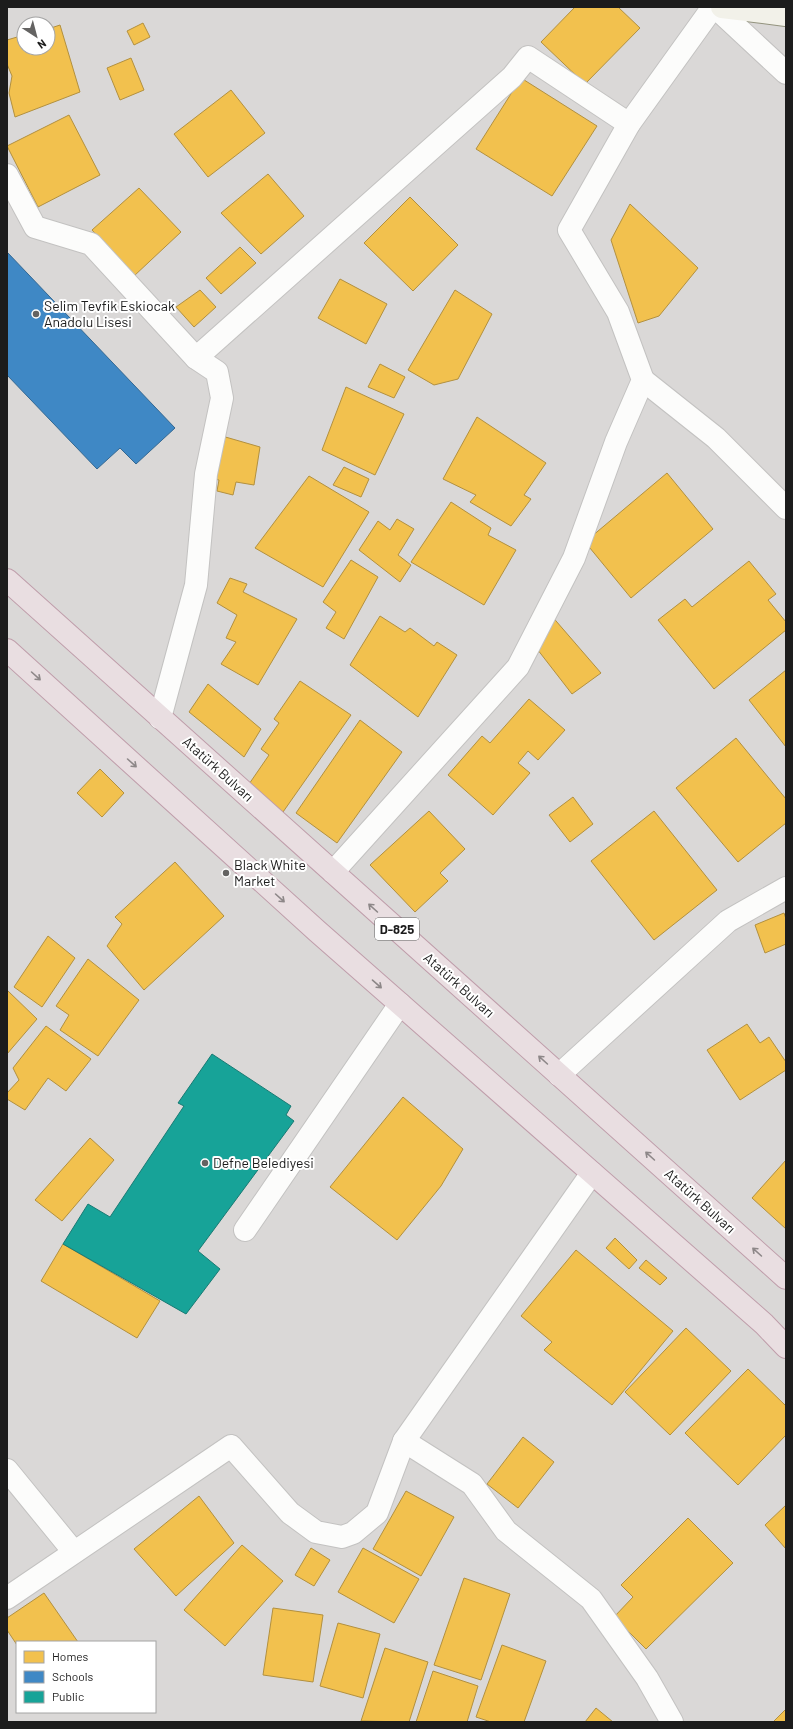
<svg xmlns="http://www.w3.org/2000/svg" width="793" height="1729" viewBox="0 0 793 1729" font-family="Barlow,sans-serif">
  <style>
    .residential { fill: #dad8d7; fill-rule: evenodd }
    .homes { fill: #f2c14e; stroke: #b2903f }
    .schools { fill: #3f88c5; stroke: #346892 }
    .public { fill: #17a398; stroke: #187a73 }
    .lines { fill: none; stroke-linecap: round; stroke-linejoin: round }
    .street-casing { stroke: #c3c2c1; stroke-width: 24 }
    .secondary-casing { stroke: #93937e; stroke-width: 24 }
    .highway-casing { stroke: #bf9daa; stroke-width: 24 }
    .street { stroke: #fcfcfb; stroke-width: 22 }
    .secondary { stroke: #f2f1e9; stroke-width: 22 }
    .highway { stroke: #e9dee1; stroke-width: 22 }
    .oneway { stroke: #8d8788 }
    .poi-dot { fill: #646362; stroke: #fff; stroke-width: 1.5 }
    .labels { text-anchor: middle; stroke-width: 4; stroke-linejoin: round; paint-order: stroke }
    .shield { fill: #fff; stroke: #606060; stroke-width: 1 }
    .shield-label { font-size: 13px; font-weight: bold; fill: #1c1c1c }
    .poi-label { font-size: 14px; fill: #1c1c1c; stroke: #fff; text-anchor: start }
    .street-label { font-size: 14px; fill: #1c1c1c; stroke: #fff }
  </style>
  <rect width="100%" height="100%" fill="#eae8e5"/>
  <!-- residential -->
  <path class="residential" d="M 7,7 L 786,7 L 786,1722 L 7,1722 ZM 24,24 L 48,24 L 48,48 L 24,48 ZM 17,1642 L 155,1642 L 155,1712 L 17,1712 Z"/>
  <!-- homes -->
  <g class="homes">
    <path d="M 575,7 L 618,7 L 640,28 L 585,84 L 541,42 Z"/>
    <path d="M 143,23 L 150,37 L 134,45 L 127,31 Z"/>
    <path d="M 60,25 L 80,92 L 15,117 L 9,93 L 12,76 L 7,64 L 7,40 L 24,35 L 24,48 L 48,48 L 48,29 Z"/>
    <path d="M 131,58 L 144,90 L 120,100 L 107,68 Z"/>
    <path d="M 521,78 L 597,126 L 552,196 L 476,149 Z"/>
    <path d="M 231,90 L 265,133 L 208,177 L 174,134 Z"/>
    <path d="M 69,115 L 100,175 L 38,207 L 7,146 Z"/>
    <path d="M 268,174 L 304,216 L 261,254 L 221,213 Z"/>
    <path d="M 139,188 L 181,232 L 134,276 L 92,230 Z"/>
    <path d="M 410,197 L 458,245 L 413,291 L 364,243 Z"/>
    <path d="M 630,204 L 698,268 L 659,316 L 638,323 L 611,240 Z"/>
    <path d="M 240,247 L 256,263 L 221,294 L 206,278 Z"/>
    <path d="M 340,279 L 387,304 L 366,344 L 318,318 Z"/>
    <path d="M 200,290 L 216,307 L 194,327 L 176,307 Z"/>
    <path d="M 455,290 L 492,314 L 458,379 L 434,385 L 408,370 Z"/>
    <path d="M 380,364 L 405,377 L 394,398 L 368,387 Z"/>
    <path d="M 346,387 L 404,414 L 375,475 L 322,450 Z"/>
    <path d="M 477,417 L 546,463 L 524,495 L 531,499 L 511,526 L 470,502 L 476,495 L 443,479 Z"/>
    <path d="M 222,436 L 260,447 L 254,485 L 236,482 L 233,495 L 217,491 L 219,480 L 214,479 Z"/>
    <path d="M 344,467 L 369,479 L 361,497 L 333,485 Z"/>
    <path d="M 667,473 L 713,529 L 631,598 L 585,542 Z"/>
    <path d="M 309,476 L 369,512 L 323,587 L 255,548 Z"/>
    <path d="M 451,502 L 491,528 L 488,535 L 516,550 L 484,605 L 411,562 Z"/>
    <path d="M 397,519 L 414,529 L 398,555 L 411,565 L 400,582 L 359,550 L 378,521 L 390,530 Z"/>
    <path d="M 351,560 L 378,577 L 344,639 L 326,628 L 336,612 L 323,602 Z"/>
    <path d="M 749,561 L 776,594 L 768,600 L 786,622 L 786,630 L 714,689 L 658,620 L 685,599 L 692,607 Z"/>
    <path d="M 230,578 L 247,584 L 243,592 L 297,619 L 258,685 L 221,664 L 236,642 L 226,638 L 237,615 L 217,603 Z"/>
    <path d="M 550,614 L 601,673 L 572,694 L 534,645 Z"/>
    <path d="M 380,616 L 405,632 L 410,628 L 434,646 L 437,642 L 457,655 L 418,717 L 350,665 Z"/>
    <path d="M 786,670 L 786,747 L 749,700 Z"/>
    <path d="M 300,681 L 351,715 L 283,812 L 247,787 L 269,755 L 261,749 L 279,723 L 274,719 Z"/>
    <path d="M 208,684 L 261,729 L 244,757 L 189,712 Z"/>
    <path d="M 529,699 L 565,730 L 538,760 L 528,751 L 518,763 L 530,773 L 493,815 L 448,775 L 482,736 L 490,743 Z"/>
    <path d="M 360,720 L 402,752 L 337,843 L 296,813 Z"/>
    <path d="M 736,738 L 786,799 L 786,823 L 738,862 L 676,788 Z"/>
    <path d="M 100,769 L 124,793 L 102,817 L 77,793 Z"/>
    <path d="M 573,797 L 593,824 L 570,842 L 549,815 Z"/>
    <path d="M 429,811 L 465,849 L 440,873 L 448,881 L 415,912 L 370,865 Z"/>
    <path d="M 654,811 L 717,890 L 654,940 L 591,861 Z"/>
    <path d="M 175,862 L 224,916 L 144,990 L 107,946 L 122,924 L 115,917 Z"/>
    <path d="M 784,913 L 786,919 L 786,944 L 765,953 L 755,925 Z"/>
    <path d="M 48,936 L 75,958 L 42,1007 L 14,987 Z"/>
    <path d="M 88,959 L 139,1000 L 98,1056 L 60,1030 L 69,1015 L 56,1006 Z"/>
    <path d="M 7,990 L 37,1019 L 7,1054 Z"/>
    <path d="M 747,1024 L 760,1043 L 769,1037 L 786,1062 L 786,1070 L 740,1100 L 707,1050 Z"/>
    <path d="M 46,1026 L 91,1059 L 66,1091 L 48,1078 L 25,1110 L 7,1099 L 7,1093 L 19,1080 L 13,1068 Z"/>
    <path d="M 403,1097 L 463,1149 L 441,1186 L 397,1240 L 330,1187 Z"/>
    <path d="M 90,1138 L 114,1160 L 62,1221 L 35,1200 Z"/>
    <path d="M 786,1160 L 786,1229 L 752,1198 Z"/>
    <path d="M 615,1238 L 637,1260 L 629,1269 L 606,1248 Z"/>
    <path d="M 63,1244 L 160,1301 L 137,1338 L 41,1281 Z"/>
    <path d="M 576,1250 L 673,1331 L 612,1405 L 544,1350 L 552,1342 L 521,1316 Z"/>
    <path d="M 646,1260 L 667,1278 L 660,1285 L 639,1268 Z"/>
    <path d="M 686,1328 L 731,1371 L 670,1435 L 625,1392 Z"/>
    <path d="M 748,1369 L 786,1406 L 786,1435 L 738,1485 L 685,1433 Z"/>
    <path d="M 523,1437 L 554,1462 L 518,1508 L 487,1484 Z"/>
    <path d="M 406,1491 L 454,1517 L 421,1576 L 373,1549 Z"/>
    <path d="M 199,1496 L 234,1543 L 176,1596 L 134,1549 Z"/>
    <path d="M 786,1505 L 786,1549 L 765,1525 Z"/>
    <path d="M 688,1518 L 733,1563 L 646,1649 L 614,1617 L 633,1597 L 621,1585 Z"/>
    <path d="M 242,1545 L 283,1581 L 225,1646 L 184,1610 Z"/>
    <path d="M 311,1548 L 330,1560 L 314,1586 L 295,1575 Z"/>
    <path d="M 363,1548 L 419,1579 L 394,1623 L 338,1592 Z"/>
    <path d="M 464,1578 L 510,1594 L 481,1680 L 434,1665 Z"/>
    <path d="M 44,1593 L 78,1642 L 17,1642 L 17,1645 L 7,1630 L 7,1618 Z"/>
    <path d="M 273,1608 L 323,1615 L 313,1682 L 263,1675 Z"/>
    <path d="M 338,1623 L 380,1634 L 363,1698 L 320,1686 Z"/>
    <path d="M 502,1645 L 546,1661 L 524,1722 L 491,1722 L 476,1717 Z"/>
    <path d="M 385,1648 L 428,1662 L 409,1722 L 361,1721 Z"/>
    <path d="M 433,1671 L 478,1686 L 467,1722 L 416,1722 Z"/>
    <path d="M 596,1708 L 613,1722 L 585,1722 Z"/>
    <path d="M 786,1709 L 786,1722 L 773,1722 Z"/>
  </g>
  <!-- schools -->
  <path class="schools" d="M 7,252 L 175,428 L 136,464 L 120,448 L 97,469 L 7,375 Z"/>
  <!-- public -->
  <path class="public" d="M 212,1054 L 291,1106 L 286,1115 L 294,1121 L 198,1251 L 220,1269 L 186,1314 L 63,1244 L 88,1204 L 110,1217 L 184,1106 L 178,1103 Z"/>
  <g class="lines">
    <defs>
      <g id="street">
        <path d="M 715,7 L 786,73"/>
        <path d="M 7,175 L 35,227 L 91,244 L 196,358 L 217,372 L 222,398 L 206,474 L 196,585 L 160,718"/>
        <path d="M 196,358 L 512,77 L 528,57 L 629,124"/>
        <path d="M 643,380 L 716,438 L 786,508"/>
        <path d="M 333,872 L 518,667 L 574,558 L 616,442 L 643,380 L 618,312 L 569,230 L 629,124 L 713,7"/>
        <path d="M 559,1075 L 728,921 L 786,888"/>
        <path d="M 245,1230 L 400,1004"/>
        <path d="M 404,1441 L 472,1484 L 506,1531 L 591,1599 L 647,1678 L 672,1722"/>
        <path d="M 7,1470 L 74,1552"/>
        <path d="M 7,1598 L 231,1446 L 290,1513 L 316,1532 L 342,1537 L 353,1533 L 377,1513 L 404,1441 L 592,1173"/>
      </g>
      <path id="secondary" d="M 722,7 L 786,15"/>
      <g id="highway">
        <path d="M 7,580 L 786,1278"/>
        <path d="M 7,650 L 317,931 L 764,1324 L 786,1347"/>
      </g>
    </defs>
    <!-- street casing -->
    <use href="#street" class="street-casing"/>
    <!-- secondary casing -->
    <use href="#secondary" class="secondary-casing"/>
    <!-- highway casing -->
    <use href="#highway" class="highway-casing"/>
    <!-- street -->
    <use href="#street" class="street"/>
    <!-- secondary -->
    <use href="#secondary" class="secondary"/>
    <!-- highway -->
    <use href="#highway" class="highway"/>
  </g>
  <!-- one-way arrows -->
  <defs><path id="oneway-shaft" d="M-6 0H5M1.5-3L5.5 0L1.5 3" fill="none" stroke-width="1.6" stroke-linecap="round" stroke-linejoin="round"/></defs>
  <g class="oneway">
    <use href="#oneway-shaft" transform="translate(36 676) rotate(42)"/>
    <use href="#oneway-shaft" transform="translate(132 763) rotate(42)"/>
    <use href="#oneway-shaft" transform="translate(280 898) rotate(42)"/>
    <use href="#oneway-shaft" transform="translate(373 908) rotate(-138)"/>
    <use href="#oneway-shaft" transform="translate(377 984) rotate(41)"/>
    <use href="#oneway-shaft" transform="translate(543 1060) rotate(-138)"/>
    <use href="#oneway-shaft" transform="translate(650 1156) rotate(-138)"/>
    <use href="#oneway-shaft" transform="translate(757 1252) rotate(-138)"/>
  </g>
  <!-- markers -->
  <g class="poi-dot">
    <circle cx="36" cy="314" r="4"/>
    <circle cx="226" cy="873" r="4"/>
    <circle cx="205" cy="1163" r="4"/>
  </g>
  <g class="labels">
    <!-- shield labels -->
    <rect class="shield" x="375" y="918" width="44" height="22" rx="3"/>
    <g class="shield-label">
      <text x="397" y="934">D-825</text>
    </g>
    <!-- poi labels -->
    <g class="poi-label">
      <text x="44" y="311">Selim Tevfik Eskiocak<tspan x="44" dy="16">Anadolu Lisesi</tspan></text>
      <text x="234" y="870">Black White<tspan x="234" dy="16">Market</tspan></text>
      <text x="213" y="1168">Defne Belediyesi</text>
    </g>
    <!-- street labels -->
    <g class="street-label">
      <text transform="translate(218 769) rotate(42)" y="5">Atatürk Bulvarı</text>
      <text transform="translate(459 985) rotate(42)" y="5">Atatürk Bulvarı</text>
      <text transform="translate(700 1201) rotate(42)" y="5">Atatürk Bulvarı</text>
    </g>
  </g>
  <!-- border -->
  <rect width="793" height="1729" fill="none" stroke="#1c1c1c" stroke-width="16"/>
  <!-- legend -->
  <rect x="16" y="1641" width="140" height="72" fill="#ffffff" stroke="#a4a4a4"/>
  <rect x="24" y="1651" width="20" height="12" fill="#f2c14e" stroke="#a4a4a4"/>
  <text x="52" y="1661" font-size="12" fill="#1c1c1c">Homes</text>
  <rect x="24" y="1671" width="20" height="12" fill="#3f88c5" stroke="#a4a4a4"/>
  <text x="52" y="1681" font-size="12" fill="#1c1c1c">Schools</text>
  <rect x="24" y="1691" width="20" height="12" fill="#17a398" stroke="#a4a4a4"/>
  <text x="52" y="1701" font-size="12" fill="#1c1c1c">Public</text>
  <!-- north arrow -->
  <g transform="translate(36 36) rotate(144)"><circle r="19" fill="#ffffff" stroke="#a4a4a4"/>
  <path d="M0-3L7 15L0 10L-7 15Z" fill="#646362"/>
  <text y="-6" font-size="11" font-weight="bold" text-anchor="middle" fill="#1c1c1c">N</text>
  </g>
</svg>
